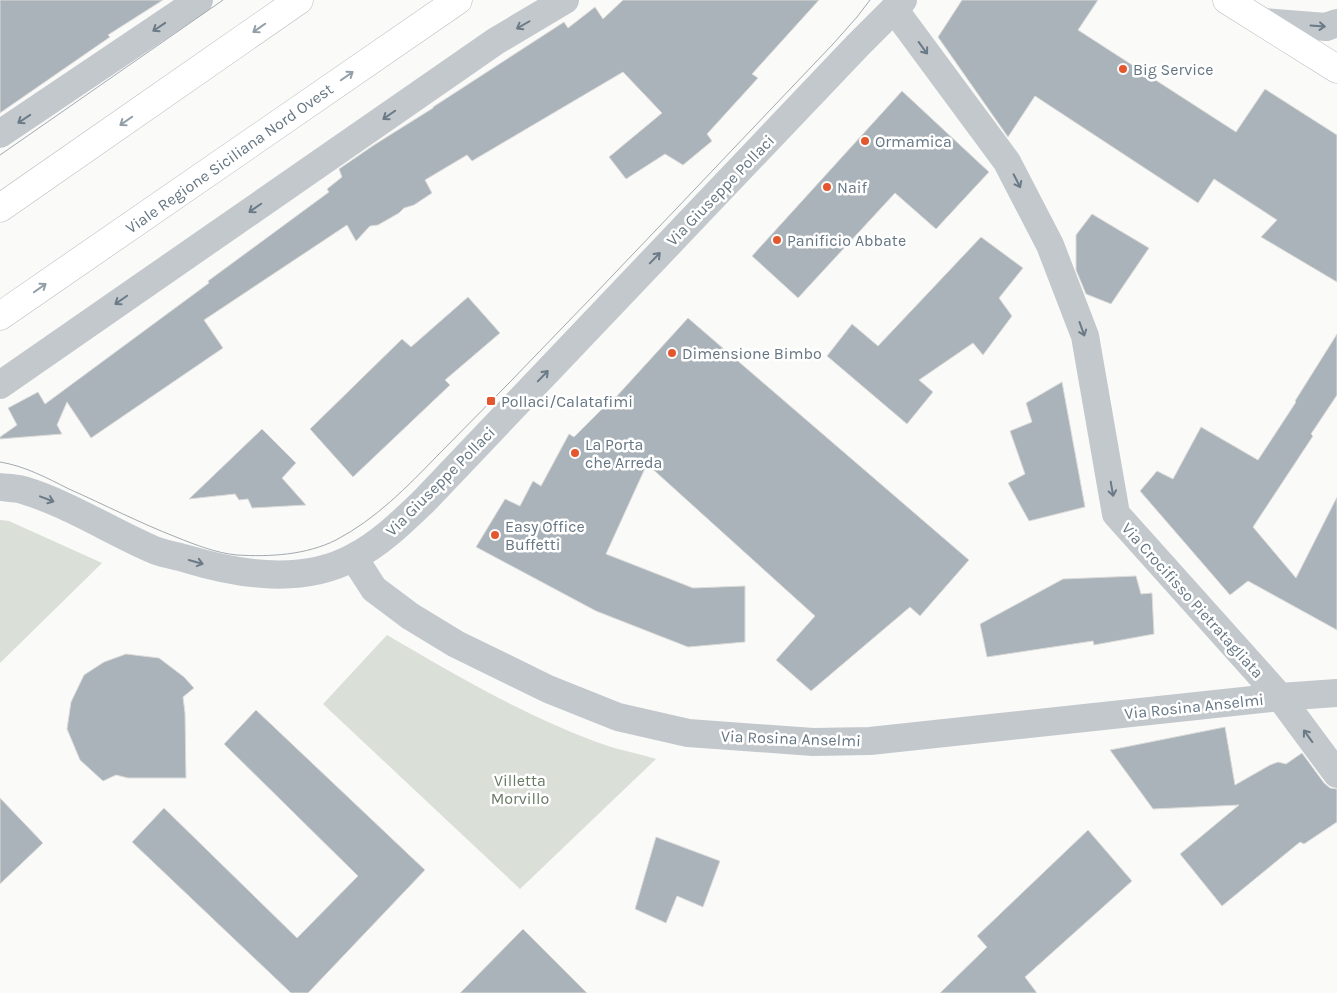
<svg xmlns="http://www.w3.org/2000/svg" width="1337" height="993" viewBox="0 0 1337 993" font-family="Karla,sans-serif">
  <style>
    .green { fill: #dadfd7 }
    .building { fill: #aab3b9; stroke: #dcdcda }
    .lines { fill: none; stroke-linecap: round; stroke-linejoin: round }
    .major-casing { stroke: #b5babe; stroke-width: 29 }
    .minor { stroke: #c3c8cc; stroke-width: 28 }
    .major { stroke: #fff; stroke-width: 28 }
    .tram { stroke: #a2aab0; stroke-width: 1 }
    .oneway { stroke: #6a7a87 }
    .oneway2 { stroke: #939fa8 }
    .poi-dot { fill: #e4572e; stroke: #fff; stroke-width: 2 }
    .labels { text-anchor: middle; stroke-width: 5; stroke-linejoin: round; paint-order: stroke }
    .poi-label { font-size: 16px; fill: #657683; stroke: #fff; text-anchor: start }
    .street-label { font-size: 16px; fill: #657683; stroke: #fff }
    .park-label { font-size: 16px; fill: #687a64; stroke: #fff }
  </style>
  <rect width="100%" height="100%" fill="#fafaf8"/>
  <!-- green -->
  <g class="green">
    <path d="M 0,520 L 9,521 L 102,563 L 0,663 Z"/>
    <path d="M 387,635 C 459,677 530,719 608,746 C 624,751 640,754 656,759 L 520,889 L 323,704 Z"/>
  </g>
  <!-- building -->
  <g class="building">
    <path d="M 0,0 L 163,0 L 108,35 L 110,37 L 0,113 Z"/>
    <path d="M 623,0 L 819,0 L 752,74 L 758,78 L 707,134 L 712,141 L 683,165 L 665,154 L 626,179 L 609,157 L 662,113 L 623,72 L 472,161 L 467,155 L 425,180 L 432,193 L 414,205 L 404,208 L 399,213 L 378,225 L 370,226 L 356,241 L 347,225 L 204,320 L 223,348 L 91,438 L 67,402 L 57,425 L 62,434 L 0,439 L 0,437 L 17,425 L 8,408 L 38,392 L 45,404 L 209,283 L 208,281 L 329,192 L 327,189 L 342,177 L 339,169 L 374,145 L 433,108 L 433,107 L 564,22 L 568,28 L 595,7 L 603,19 Z"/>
    <path d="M 962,0 L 1098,0 L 1078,30 L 1236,132 L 1265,89 L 1337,135 L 1337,282 L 1261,237 L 1277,220 L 1214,179 L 1198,203 L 1035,96 L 1008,137 L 938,37 Z"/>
    <path d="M 902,91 L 989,172 L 936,229 L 895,193 L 798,298 L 752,256 Z"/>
    <path d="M 1092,214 L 1149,248 L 1111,304 L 1086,294 L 1076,270 L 1076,235 Z"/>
    <path d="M 981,237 L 1023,268 L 999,298 L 1012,316 L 983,355 L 973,343 L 919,380 L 933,392 L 907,424 L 827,356 L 852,324 L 878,346 Z"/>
    <path d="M 468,297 L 500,333 L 445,380 L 450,385 L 353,477 L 310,429 L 402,339 L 411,347 Z"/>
    <path d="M 688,318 L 969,560 L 920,616 L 910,607 L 811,691 L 776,660 L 815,616 L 647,464 L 606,554 L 693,588 L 745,586 L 745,642 L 688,647 L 596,611 L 476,547 L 505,499 L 520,506 L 533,481 L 541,486 L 569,434 L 574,437 L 615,396 L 616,397 Z"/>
    <path d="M 1337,334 L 1337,395 L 1311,434 L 1313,436 L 1253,527 L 1296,578 L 1337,497 L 1337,630 L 1248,581 L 1230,595 L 1140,491 L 1157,471 L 1173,479 L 1201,427 L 1258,460 L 1296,402 L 1295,401 Z"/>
    <path d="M 1062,382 L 1085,507 L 1029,521 L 1008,483 L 1025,474 L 1010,431 L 1032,422 L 1026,403 Z"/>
    <path d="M 262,429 L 296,463 L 282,478 L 306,505 L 252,508 L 248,499 L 239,500 L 235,494 L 189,499 Z"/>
    <path d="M 1136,576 L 1141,594 L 1152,593 L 1154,634 L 1094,645 L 1093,641 L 987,657 L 980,624 L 1063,579 Z"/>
    <path d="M 126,654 L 159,658 L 184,677 L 194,688 L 183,697 L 185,713 L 186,778 L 128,778 L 116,775 L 103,781 L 80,760 L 67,729 L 71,702 L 84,675 L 104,662 Z"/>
    <path d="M 256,710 L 425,870 L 308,993 L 291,993 L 132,842 L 164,808 L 297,938 L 358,876 L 224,744 Z"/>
    <path d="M 1225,727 L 1235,785 L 1270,765 L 1278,762 L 1286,764 L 1302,753 L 1324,783 L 1330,788 L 1337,789 L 1337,822 L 1304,844 L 1300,842 L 1222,906 L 1180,854 L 1239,805 L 1153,809 L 1110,750 Z"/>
    <path d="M 0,798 L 43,843 L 0,884 Z"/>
    <path d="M 1088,830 L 1132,881 L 1025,977 L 1037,993 L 940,993 L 987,947 L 977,936 Z"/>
    <path d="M 656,837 L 720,861 L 703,907 L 677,896 L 666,923 L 635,909 Z"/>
    <path d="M 523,929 L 587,993 L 460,993 Z"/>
  </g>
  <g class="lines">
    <defs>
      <g id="major">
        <path d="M 1227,0 L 1337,69"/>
        <path d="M 0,208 L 299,0"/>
        <path d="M 0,316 L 458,0"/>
      </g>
    </defs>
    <!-- major casing -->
    <use href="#major" class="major-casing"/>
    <!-- minor -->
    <g class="minor">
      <path d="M 894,9 L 1007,162 L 1050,245 L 1085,336 L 1116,514 L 1280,697 L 1337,774"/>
      <path d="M 1263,22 L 1326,27 L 1337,23"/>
      <path d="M 0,134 L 199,0"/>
      <path d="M 0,385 L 496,41 L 565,0"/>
      <path d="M 0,487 C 7,488 15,488 23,490 C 69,504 110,531 154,550 C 165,554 176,556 187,559 C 240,575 303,585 354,557 C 381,543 403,521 425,500 L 858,45 L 903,0"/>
      <path d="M 354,558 L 374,589 L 410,616 L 456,644 L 548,689 L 618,717 L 688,733 L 813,742 L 870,741 L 1280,697 L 1337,693"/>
    </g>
    <!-- major -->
    <use href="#major" class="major"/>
    <!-- tram -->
    <g class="tram">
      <path d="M 0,155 L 223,0"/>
      <path d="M 0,462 C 25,466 47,478 69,489 C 105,505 140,523 176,537 C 196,545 216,553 237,555 C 270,557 306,555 336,540 C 376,519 407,487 438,455 C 462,431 485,407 509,383 C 618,271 725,157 833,44 L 857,17 L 870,0"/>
    </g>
  </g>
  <!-- one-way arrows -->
  <defs><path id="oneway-shaft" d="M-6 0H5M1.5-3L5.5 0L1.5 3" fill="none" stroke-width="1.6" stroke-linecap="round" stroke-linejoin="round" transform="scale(1.25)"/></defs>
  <g class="oneway">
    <use href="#oneway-shaft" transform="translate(523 25) rotate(150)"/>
    <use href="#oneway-shaft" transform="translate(1318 26) rotate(4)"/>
    <use href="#oneway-shaft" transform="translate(159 27) rotate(146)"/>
    <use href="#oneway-shaft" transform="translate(923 48) rotate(54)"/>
    <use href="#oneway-shaft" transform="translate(389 115) rotate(145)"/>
    <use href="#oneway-shaft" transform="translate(24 119) rotate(146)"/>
    <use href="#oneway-shaft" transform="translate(1017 181) rotate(63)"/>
    <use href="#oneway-shaft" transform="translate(255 208) rotate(145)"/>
    <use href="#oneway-shaft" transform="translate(655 258) rotate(-46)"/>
    <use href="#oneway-shaft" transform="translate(121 300) rotate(145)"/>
    <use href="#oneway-shaft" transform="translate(1082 329) rotate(70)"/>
    <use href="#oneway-shaft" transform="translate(543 376) rotate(-46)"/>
    <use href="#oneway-shaft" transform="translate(1112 489) rotate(80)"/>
    <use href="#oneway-shaft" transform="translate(47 499) rotate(21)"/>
    <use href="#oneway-shaft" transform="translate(196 562) rotate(16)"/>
    <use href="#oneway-shaft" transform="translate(1308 736) rotate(-126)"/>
  </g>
  <g class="oneway2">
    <use href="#oneway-shaft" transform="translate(259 28) rotate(145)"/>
    <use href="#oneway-shaft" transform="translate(347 76) rotate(-35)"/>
    <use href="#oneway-shaft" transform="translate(126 121) rotate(145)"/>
    <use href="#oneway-shaft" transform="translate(40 288) rotate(-35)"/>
  </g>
  <!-- markers -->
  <g class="poi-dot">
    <circle cx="1123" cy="69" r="5"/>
    <circle cx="865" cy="141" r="5"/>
    <circle cx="827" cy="187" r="5"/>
    <circle cx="777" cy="240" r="5"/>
    <circle cx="672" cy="353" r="5"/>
    <rect x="486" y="396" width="10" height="10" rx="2.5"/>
    <circle cx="575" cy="453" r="5"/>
    <circle cx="495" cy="535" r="5"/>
  </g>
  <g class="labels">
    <!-- poi labels -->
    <g class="poi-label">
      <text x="1133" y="75">Big Service</text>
      <text x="875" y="147">Ormamica</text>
      <text x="837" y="193">Naif</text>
      <text x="787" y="246">Panificio Abbate</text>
      <text x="682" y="359">Dimensione Bimbo</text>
      <text x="501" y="407">Pollaci/Calatafimi</text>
      <text x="585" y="450">La Porta<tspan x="585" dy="18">che Arreda</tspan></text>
      <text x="505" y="532">Easy Office<tspan x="505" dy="18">Buffetti</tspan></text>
    </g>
    <!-- street labels -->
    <g class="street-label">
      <text transform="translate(229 158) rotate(-35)" y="6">Viale Regione Siciliana Nord Ovest</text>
      <text transform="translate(720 190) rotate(-46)" y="6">Via Giuseppe Pollaci</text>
      <text transform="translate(440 481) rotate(-45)" y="6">Via Giuseppe Pollaci</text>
      <text transform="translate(1193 600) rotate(48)" y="6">Via Crocifisso Pietratagliata</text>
      <text transform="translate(1194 706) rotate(-6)" y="6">Via Rosina Anselmi</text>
      <text transform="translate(791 738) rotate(2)" y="6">Via Rosina Anselmi</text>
    </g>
    <!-- park labels -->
    <g class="park-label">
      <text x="520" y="786">Villetta<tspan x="520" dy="18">Morvillo</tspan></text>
    </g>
  </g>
</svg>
